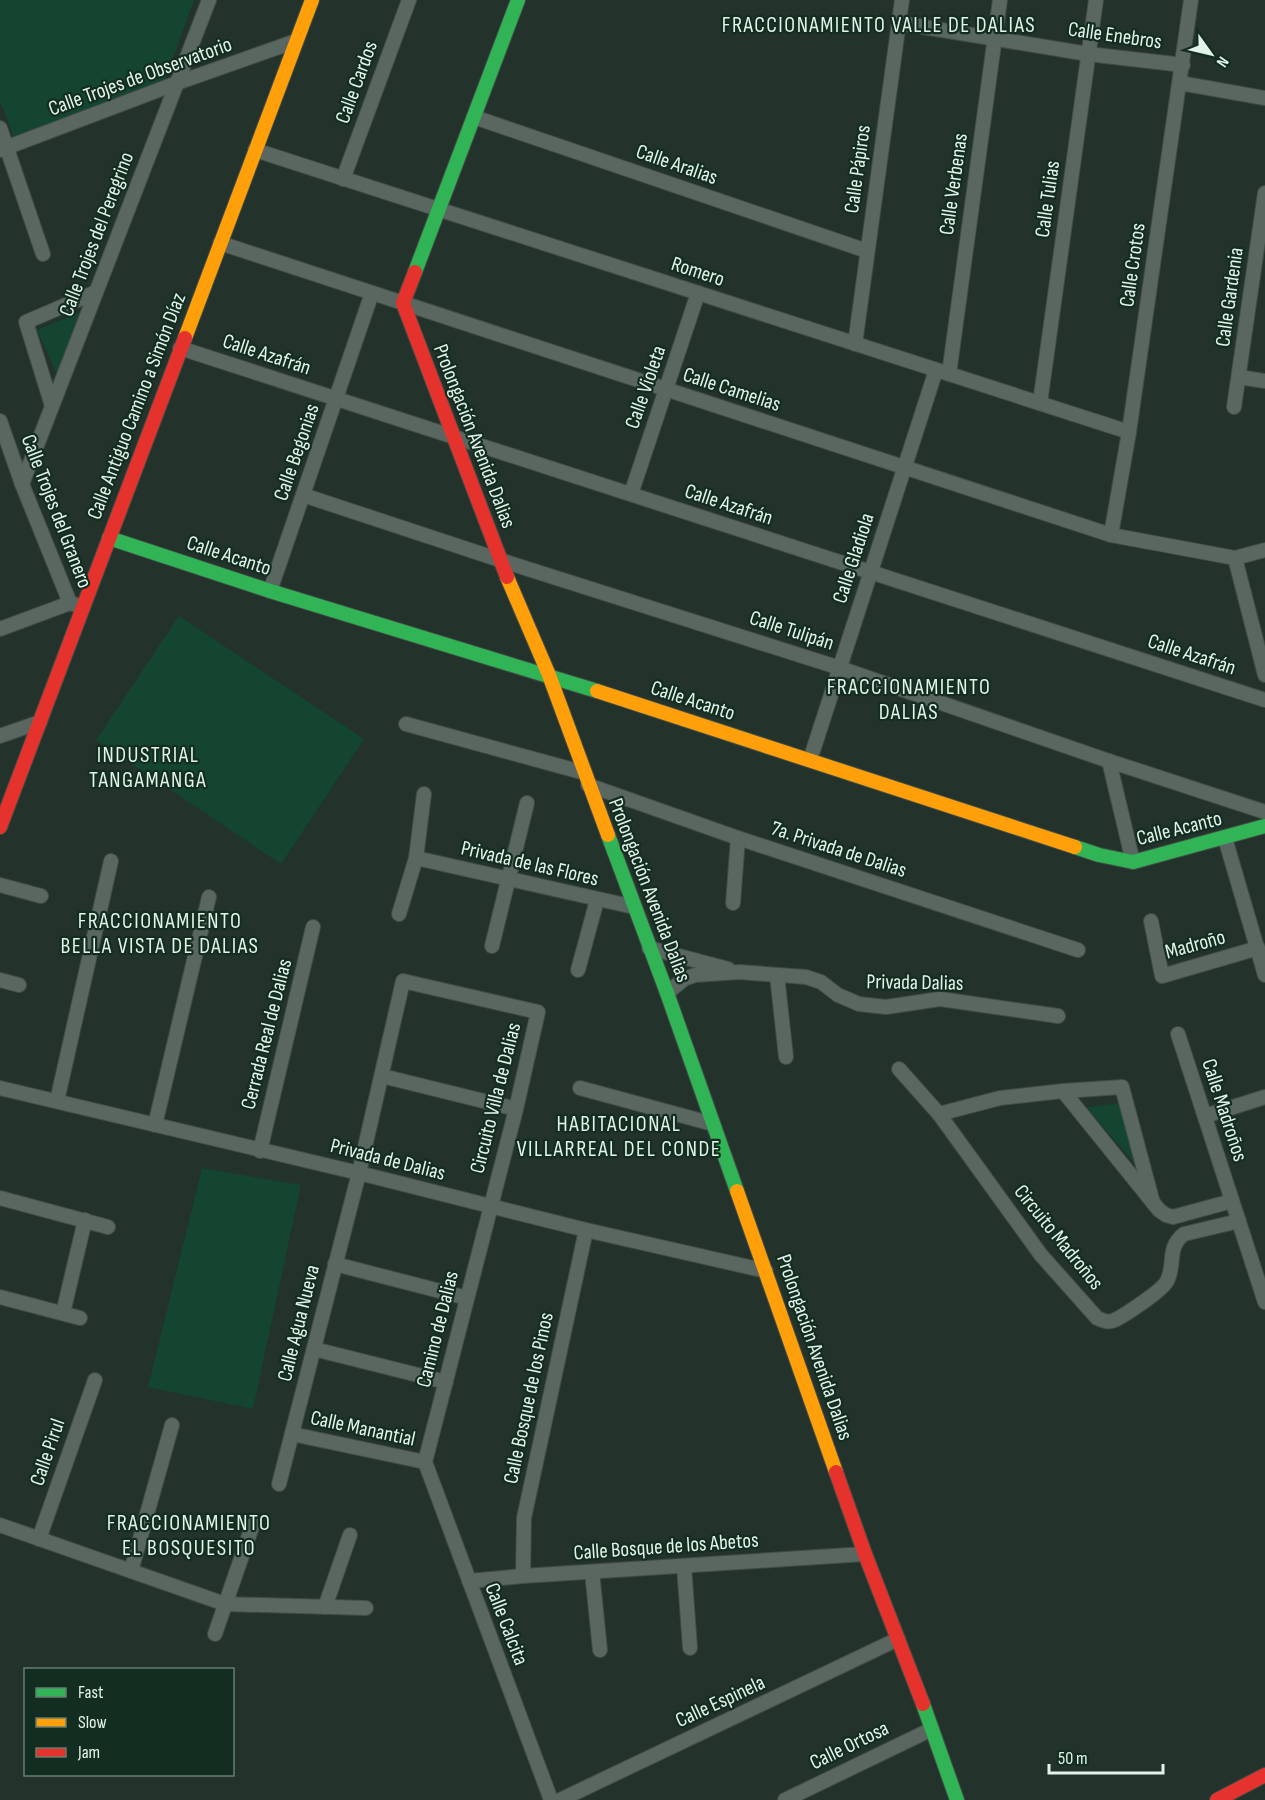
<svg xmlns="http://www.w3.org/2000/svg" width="1265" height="1800" viewBox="0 0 1265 1800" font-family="'Sofia Sans Condensed',sans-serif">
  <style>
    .green { fill: #144530 }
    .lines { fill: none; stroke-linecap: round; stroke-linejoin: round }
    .street-casing { stroke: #404d46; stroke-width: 16 }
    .fast-casing { stroke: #404d46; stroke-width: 16 }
    .slow-casing { stroke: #404d46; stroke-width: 16 }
    .jam-casing { stroke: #404d46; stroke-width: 16 }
    .street { stroke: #5a6660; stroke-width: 14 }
    .fast { stroke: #30b455; stroke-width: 14 }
    .slow { stroke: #ff9f0a; stroke-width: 14 }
    .jam { stroke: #e5322d; stroke-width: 14 }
    .labels { text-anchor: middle; stroke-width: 4.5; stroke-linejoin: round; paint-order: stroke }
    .street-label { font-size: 21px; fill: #e3f3ea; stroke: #132e21 }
    .neighbourhood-label { font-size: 22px; letter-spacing: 1.5px; fill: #e3f3ea; stroke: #132e21 }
  </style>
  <rect width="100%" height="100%" fill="#23322b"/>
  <!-- green -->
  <g class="green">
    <path d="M 0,0 L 194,0 L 164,82 L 15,140 L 0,101 Z"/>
    <path d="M 79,313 L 58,377 L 37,330 Z"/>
    <path d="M 179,616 L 364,739 L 281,864 L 96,740 Z"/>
    <path d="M 1120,1103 L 1136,1165 L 1086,1107 Z"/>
    <path d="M 202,1168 L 301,1185 L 253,1409 L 148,1387 Z"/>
  </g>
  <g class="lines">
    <defs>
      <g id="street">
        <path d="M 899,23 L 1088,54 L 1183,65"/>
        <path d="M 1180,83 L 1265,98"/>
        <path d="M 474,117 L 867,251"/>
        <path d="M 0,128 L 43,254"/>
        <path d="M 0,150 L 177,83 L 296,41"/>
        <path d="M 255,150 L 1129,432"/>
        <path d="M 343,179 L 409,0"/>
        <path d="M 220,243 L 1111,535 L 1235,558 L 1265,550"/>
        <path d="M 855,344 L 902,0"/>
        <path d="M 180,348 L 1265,700"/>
        <path d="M 949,374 L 1000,0"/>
        <path d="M 1239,377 L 1265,381"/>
        <path d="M 1040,403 L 1096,0"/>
        <path d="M 52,406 L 26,322 L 96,292"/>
        <path d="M 1234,407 L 1265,193"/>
        <path d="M 0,421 L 22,484 L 70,603 L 83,607"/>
        <path d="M 22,484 L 209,0"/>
        <path d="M 631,494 L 698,293"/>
        <path d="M 303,495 L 500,560 L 840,668 L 1109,761 L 1265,812"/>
        <path d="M 1111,535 L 1129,432 L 1191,0"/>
        <path d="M 1235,558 L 1265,675"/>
        <path d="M 270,591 L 372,293"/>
        <path d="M 0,629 L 70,603"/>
        <path d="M 406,724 L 585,773"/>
        <path d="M 0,736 L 40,722"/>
        <path d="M 810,760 L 936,370"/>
        <path d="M 1109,761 L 1133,862"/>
        <path d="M 588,785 L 738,838 L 1078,950"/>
        <path d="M 1225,838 L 1265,975"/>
        <path d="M 416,858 L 634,907"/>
        <path d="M 0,885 L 41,896"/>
        <path d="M 733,903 L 738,838"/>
        <path d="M 399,914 L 416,858 L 424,794"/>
        <path d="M 1151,921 L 1162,976 L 1258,948"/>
        <path d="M 492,946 L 527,803"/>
        <path d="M 649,948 L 728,969"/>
        <path d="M 578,970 L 597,900"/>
        <path d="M 777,975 L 786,1057"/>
        <path d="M 0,980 L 19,985"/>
        <path d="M 667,993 L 684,979 L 695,975 L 739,972 L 806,977 L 821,982 L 838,995 L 859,1004 L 886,1007 L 940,999 L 1058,1016"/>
        <path d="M 1178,1034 L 1265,1302"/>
        <path d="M 899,1069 L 939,1114 L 1041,1255 L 1097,1318 C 1104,1321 1108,1323 1115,1320 C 1125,1315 1163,1290 1167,1281 C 1176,1264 1166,1248 1184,1234 L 1239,1221"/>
        <path d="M 382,1076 L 516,1109"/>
        <path d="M 0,1088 L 359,1173 L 586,1230 L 766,1271"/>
        <path d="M 580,1088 L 713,1124"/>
        <path d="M 1063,1091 L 1159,1210 L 1166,1215 L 1173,1217 L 1232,1201"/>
        <path d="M 57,1101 L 111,861"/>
        <path d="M 939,1114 L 1000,1098 L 1063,1091 L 1122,1087 L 1153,1203"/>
        <path d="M 1205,1116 L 1265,1097"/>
        <path d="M 155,1125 L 209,897"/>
        <path d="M 260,1151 L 313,927"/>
        <path d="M 0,1198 L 108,1227"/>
        <path d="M 335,1264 L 467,1298"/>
        <path d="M 0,1297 L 80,1318"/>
        <path d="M 63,1313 L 85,1220"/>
        <path d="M 314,1349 L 446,1382"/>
        <path d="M 292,1434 L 425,1462"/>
        <path d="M 425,1462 L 551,1800"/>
        <path d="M 279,1484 L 359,1173 L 403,981 L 538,1012 L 516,1109 L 425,1462"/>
        <path d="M 0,1525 L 225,1604 L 366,1608"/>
        <path d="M 39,1539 L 95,1380"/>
        <path d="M 684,1566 L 690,1648"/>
        <path d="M 131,1571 L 172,1425"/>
        <path d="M 592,1572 L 600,1650"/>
        <path d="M 523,1576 L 524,1518 L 586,1230"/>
        <path d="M 469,1581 L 523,1576 L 865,1554"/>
        <path d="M 325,1607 L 350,1535"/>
        <path d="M 215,1634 L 253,1524"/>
        <path d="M 560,1800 L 898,1639"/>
        <path d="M 785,1800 L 932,1729"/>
      </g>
      <g id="fast">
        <path d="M 415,272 L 518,0"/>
        <path d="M 109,538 L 270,591 L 597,691"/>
        <path d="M 608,835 L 667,993 L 737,1191"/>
        <path d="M 1075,847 L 1099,855 L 1133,862 L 1265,826"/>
        <path d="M 923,1704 L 957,1800"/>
      </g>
      <g id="slow">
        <path d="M 185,338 L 312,0"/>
        <path d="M 507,577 L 549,675 L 608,835"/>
        <path d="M 597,691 L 1075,847"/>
        <path d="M 737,1191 L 836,1472"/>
      </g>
      <g id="jam">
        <path d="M 415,272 L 403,303 L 507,577"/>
        <path d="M 0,827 L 185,338"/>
        <path d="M 836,1472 L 865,1554 L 923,1704"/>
        <path d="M 1217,1800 L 1265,1775"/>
      </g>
    </defs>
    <!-- street casing -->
    <use href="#street" class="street-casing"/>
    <!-- fast casing -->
    <use href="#fast" class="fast-casing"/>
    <!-- slow casing -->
    <use href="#slow" class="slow-casing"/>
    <!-- jam casing -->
    <use href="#jam" class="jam-casing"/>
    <!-- street -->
    <use href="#street" class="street"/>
    <!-- fast -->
    <use href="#fast" class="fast"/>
    <!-- slow -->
    <use href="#slow" class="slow"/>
    <!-- jam -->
    <use href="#jam" class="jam"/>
  </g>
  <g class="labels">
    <!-- street labels -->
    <g class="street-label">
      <text transform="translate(1115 35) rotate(8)" y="7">Calle Enebros</text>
      <text transform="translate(140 76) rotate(-20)" y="7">Calle Trojes de Observatorio</text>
      <text transform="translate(356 82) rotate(-70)" y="7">Calle Cardos</text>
      <text transform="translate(677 164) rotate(19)" y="7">Calle Aralias</text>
      <text transform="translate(857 169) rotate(-82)" y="7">Calle Pápiros</text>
      <text transform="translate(953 184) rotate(-82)" y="7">Calle Verbenas</text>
      <text transform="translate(1047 199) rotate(-82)" y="7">Calle Tulias</text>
      <text transform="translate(96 234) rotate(-69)" y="7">Calle Trojes del Peregrino</text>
      <text transform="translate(1132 265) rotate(-82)" y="7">Calle Crotos</text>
      <text transform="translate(698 271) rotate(18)" y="7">Romero</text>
      <text transform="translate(1229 297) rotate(-82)" y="7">Calle Gardenia</text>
      <text transform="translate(267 354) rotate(18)" y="7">Calle Azafrán</text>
      <text transform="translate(645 387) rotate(-71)" y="7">Calle Violeta</text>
      <text transform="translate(732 389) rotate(18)" y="7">Calle Camelias</text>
      <text transform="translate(136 406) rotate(-69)" y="7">Calle Antiguo Camino a Simón Díaz</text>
      <text transform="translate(475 436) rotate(69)" y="7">Prolongación Avenida Dalias</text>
      <text transform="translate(296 452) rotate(-71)" y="7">Calle Begonias</text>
      <text transform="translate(729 504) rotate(18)" y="7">Calle Azafrán</text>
      <text transform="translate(57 511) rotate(69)" y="7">Calle Trojes del Granero</text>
      <text transform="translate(229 555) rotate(18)" y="7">Calle Acanto</text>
      <text transform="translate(853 558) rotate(-72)" y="7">Calle Gladiola</text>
      <text transform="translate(792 630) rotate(18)" y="7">Calle Tulipán</text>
      <text transform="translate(1192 654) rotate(18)" y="7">Calle Azafrán</text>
      <text transform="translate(693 700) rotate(18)" y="7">Calle Acanto</text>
      <text transform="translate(1179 828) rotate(-14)" y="7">Calle Acanto</text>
      <text transform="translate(839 849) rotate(18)" y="7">7a. Privada de Dalias</text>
      <text transform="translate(530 863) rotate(13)" y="7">Privada de las Flores</text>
      <text transform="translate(650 890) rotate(69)" y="7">Prolongación Avenida Dalias</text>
      <text transform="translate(1195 944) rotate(-15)" y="7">Madroño</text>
      <text transform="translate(915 982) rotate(1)" y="7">Privada Dalias</text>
      <text transform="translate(266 1034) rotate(-76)" y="7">Cerrada Real de Dalias</text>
      <text transform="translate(495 1098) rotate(-76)" y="7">Circuito Villa de Dalias</text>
      <text transform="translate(1225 1110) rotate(72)" y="7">Calle Madroños</text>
      <text transform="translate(388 1159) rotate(14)" y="7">Privada de Dalias</text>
      <text transform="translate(1059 1237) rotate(51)" y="7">Circuito Madroños</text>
      <text transform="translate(298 1323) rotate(-76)" y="7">Calle Agua Nueva</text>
      <text transform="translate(437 1329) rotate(-76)" y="7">Camino de Dalias</text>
      <text transform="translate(815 1347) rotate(71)" y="7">Prolongación Avenida Dalias</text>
      <text transform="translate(528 1398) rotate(-78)" y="7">Calle Bosque de los Pinos</text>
      <text transform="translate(363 1428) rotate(12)" y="7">Calle Manantial</text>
      <text transform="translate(47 1452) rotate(-71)" y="7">Calle Pirul</text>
      <text transform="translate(666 1546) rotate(-4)" y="7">Calle Bosque de los Abetos</text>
      <text transform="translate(507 1624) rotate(69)" y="7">Calle Calcita</text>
      <text transform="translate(720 1701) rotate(-25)" y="7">Calle Espinela</text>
      <text transform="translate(849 1745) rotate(-26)" y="7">Calle Ortosa</text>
    </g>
    <!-- neighbourhood labels -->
    <g class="neighbourhood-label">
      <text x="879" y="32">FRACCIONAMIENTO VALLE DE DALIAS</text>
      <text x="909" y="694">FRACCIONAMIENTO<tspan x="909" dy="25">DALIAS</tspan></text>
      <text x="148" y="762">INDUSTRIAL<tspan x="148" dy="25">TANGAMANGA</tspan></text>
      <text x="160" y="928">FRACCIONAMIENTO<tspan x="160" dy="25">BELLA VISTA DE DALIAS</tspan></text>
      <text x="619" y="1131">HABITACIONAL<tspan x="619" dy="25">VILLARREAL DEL CONDE</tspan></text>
      <text x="189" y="1530">FRACCIONAMIENTO<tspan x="189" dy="25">EL BOSQUESITO</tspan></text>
    </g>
  </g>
  <!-- legend -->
  <rect x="24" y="1668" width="210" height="108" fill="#132e21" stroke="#667d71" stroke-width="1.5"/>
  <rect x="36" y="1688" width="30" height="9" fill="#30b455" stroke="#667d71" stroke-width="1.5"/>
  <text x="78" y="1698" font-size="18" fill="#e3f3ea">Fast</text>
  <rect x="36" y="1718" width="30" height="9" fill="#ff9f0a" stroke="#667d71" stroke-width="1.5"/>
  <text x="78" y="1728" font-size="18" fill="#e3f3ea">Slow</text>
  <rect x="36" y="1748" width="30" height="9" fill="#e5322d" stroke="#667d71" stroke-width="1.5"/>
  <text x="78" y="1758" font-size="18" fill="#e3f3ea">Jam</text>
  <!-- north arrow -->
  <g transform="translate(1211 54) rotate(124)" stroke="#132e21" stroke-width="4.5" paint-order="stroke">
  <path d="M0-4.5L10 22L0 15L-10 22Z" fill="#e3f3ea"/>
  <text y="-9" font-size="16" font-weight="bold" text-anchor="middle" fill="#e3f3ea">N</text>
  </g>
  <!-- scale -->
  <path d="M1049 1764v9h114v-9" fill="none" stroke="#e3f3ea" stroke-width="3"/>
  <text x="1058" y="1764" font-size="18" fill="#e3f3ea" stroke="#132e21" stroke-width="4.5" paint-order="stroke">50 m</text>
</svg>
